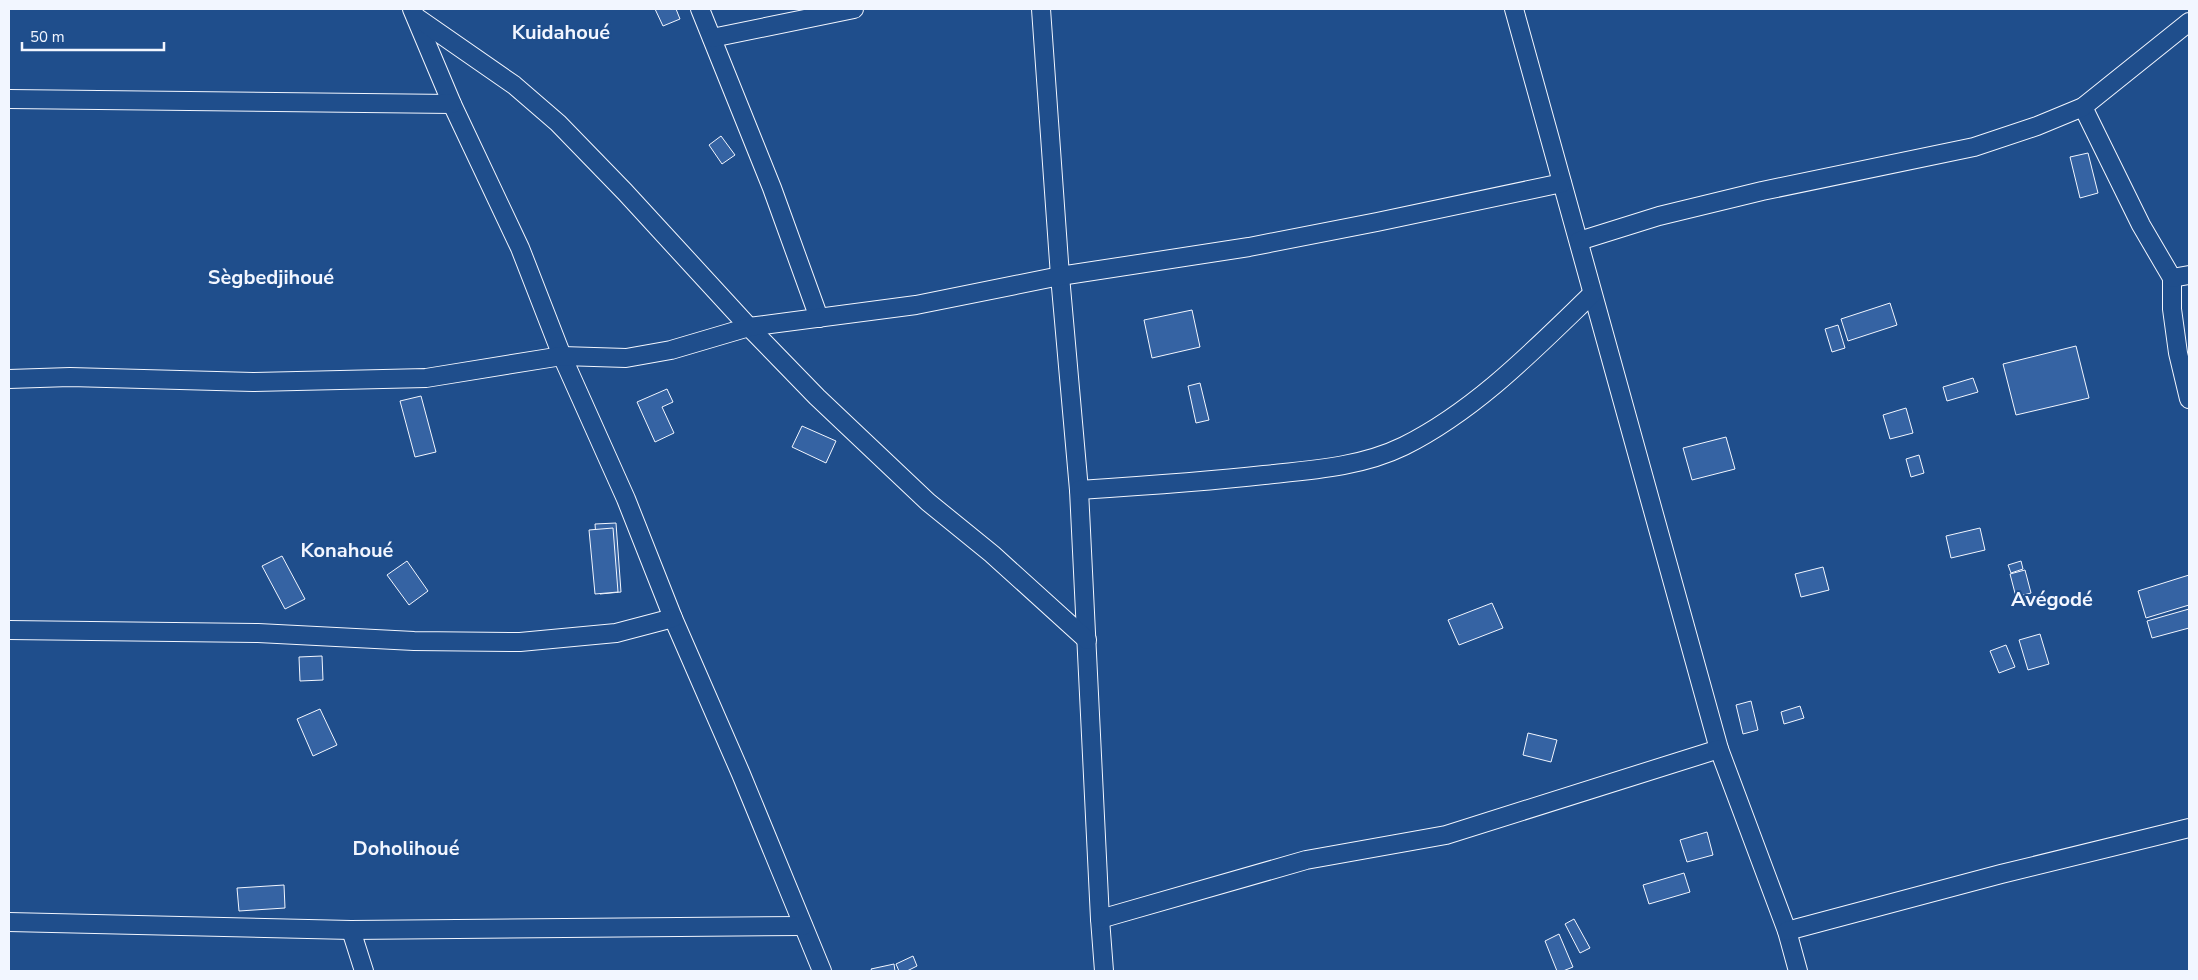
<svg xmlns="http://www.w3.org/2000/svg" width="2198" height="980" viewBox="0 0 2198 980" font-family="'Nunito Sans',sans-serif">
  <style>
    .building { fill: #3563a3; stroke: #f2f6ff }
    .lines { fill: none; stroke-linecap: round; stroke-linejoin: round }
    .street-casing { stroke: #f2f6ff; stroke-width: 20 }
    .street { stroke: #1f4e8c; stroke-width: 18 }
    .labels { text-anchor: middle; stroke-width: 4; stroke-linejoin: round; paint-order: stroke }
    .quarter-label { font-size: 20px; font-weight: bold; fill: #f2f6ff; stroke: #1f4e8c }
  </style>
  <rect width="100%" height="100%" fill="#1f4e8c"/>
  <!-- building -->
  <g class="building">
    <path d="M 655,9 L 676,9 L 680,19 L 663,26 Z"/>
    <path d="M 721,136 L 735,155 L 722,164 L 709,145 Z"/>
    <path d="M 2088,153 L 2098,193 L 2080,198 L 2070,157 Z"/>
    <path d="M 1890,303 L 1897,325 L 1848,341 L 1841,319 Z"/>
    <path d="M 1192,310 L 1200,347 L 1152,358 L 1144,320 Z"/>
    <path d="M 1838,325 L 1845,348 L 1832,352 L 1825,329 Z"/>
    <path d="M 2076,346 L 2089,398 L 2016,415 L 2003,364 Z"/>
    <path d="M 1973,378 L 1978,392 L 1947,401 L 1943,387 Z"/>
    <path d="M 1200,383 L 1209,420 L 1196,423 L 1188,386 Z"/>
    <path d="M 667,389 L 673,402 L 662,407 L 674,433 L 655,442 L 637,402 Z"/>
    <path d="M 421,396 L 436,452 L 415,457 L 400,401 Z"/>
    <path d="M 1906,408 L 1913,433 L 1890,439 L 1883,415 Z"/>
    <path d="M 802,426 L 836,441 L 826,463 L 792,447 Z"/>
    <path d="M 1726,437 L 1735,469 L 1692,480 L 1683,448 Z"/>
    <path d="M 1919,455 L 1924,473 L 1911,477 L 1906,459 Z"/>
    <path d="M 616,523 L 621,592 L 600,594 L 595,524 Z"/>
    <path d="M 613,528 L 618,592 L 595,594 L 589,530 Z"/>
    <path d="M 1980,528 L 1985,550 L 1951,558 L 1946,536 Z"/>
    <path d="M 282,556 L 305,599 L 285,609 L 262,566 Z"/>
    <path d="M 407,561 L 428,591 L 409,605 L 387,575 Z"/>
    <path d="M 2021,561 L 2023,569 L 2011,573 L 2008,565 Z"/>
    <path d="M 1823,567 L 1829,590 L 1801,597 L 1795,574 Z"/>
    <path d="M 2025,570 L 2031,593 L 2016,597 L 2010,574 Z"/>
    <path d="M 2189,575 L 2189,605 L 2146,618 L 2138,591 Z"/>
    <path d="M 1492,603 L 1503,628 L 1459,645 L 1448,620 Z"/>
    <path d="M 2189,609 L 2189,628 L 2152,638 L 2147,621 Z"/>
    <path d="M 2040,634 L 2049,664 L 2028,670 L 2019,640 Z"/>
    <path d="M 2006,645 L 2015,667 L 1999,673 L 1990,651 Z"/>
    <path d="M 322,656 L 323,680 L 300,681 L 299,657 Z"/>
    <path d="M 1751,701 L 1758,730 L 1743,734 L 1736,705 Z"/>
    <path d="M 1800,706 L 1804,718 L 1784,724 L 1781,712 Z"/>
    <path d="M 320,709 L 337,745 L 313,756 L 297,719 Z"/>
    <path d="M 1528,733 L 1557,740 L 1551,762 L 1523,755 Z"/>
    <path d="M 1707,832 L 1713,855 L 1687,862 L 1680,840 Z"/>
    <path d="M 1684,873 L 1690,892 L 1649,904 L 1643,885 Z"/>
    <path d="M 284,885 L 285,908 L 239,911 L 237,888 Z"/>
    <path d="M 1574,919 L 1590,948 L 1580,953 L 1565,924 Z"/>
    <path d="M 1559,934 L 1573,967 L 1563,971 L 1557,971 L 1545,941 Z"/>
    <path d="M 913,956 L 917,966 L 907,971 L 899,971 L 896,964 Z"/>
    <path d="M 894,964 L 895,971 L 872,971 L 871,969 Z"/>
  </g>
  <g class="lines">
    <defs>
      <g id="street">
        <path d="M 412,9 L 452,104 L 520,248 L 562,356 L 626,499 L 673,618 L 741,774 L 822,971"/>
        <path d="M 700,9 L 772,188 L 819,318"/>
        <path d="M 1041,9 L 1060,276 L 1079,490 L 1100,919 L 1104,971"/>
        <path d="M 1514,9 L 1719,749 L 1787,931 L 1798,971"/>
        <path d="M 416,17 L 514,85 L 558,123 L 625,192 L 749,327 L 817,397 L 928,502 L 992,554 L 1087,640"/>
        <path d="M 712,38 L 854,9"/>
        <path d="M 9,99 L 452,104"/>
        <path d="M 2083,107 L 2141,225 L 2172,278 L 2172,309 L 2178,353 L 2189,399"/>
        <path d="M 1579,241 L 1659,216 L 1762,191 L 1974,147 L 2037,126 L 2083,107 L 2189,22"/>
        <path d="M 2172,278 L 2189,275"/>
        <path d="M 9,379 L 70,377 L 253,382 L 426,378 L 562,356 L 626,358 L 671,350 L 749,327 L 916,305 L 1060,276 L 1249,247 L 1377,222 L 1562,183"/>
        <path d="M 1079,490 C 1141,486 1203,482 1264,475 C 1312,470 1361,467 1404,446 C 1476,410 1535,349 1592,294"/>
        <path d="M 9,630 L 258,633 L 414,641 L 520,642 L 616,633 L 673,618"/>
        <path d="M 1100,919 L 1306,860 L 1446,835 L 1719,749"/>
        <path d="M 9,922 L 351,930 L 803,926"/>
        <path d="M 351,930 L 364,971"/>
        <path d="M 1787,931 L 2001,874 L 2189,828"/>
      </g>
    </defs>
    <!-- street casing -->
    <use href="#street" class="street-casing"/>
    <!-- street -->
    <use href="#street" class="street"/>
  </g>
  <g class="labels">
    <!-- quarter labels -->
    <g class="quarter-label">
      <text x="561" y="39">Kuidahoué</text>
      <text x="271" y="284">Sègbedjihoué</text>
      <text x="347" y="557">Konahoué</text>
      <text x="2052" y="606">Avégodé</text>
      <text x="406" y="855">Doholihoué</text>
    </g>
  </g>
  <!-- border -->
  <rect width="2198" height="980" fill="none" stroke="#f2f6ff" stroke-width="20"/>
  <!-- scale -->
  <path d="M22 42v8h142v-8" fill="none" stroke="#f2f6ff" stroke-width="2.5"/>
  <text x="30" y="42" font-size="15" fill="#f2f6ff" stroke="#1f4e8c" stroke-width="4" paint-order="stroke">50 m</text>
</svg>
